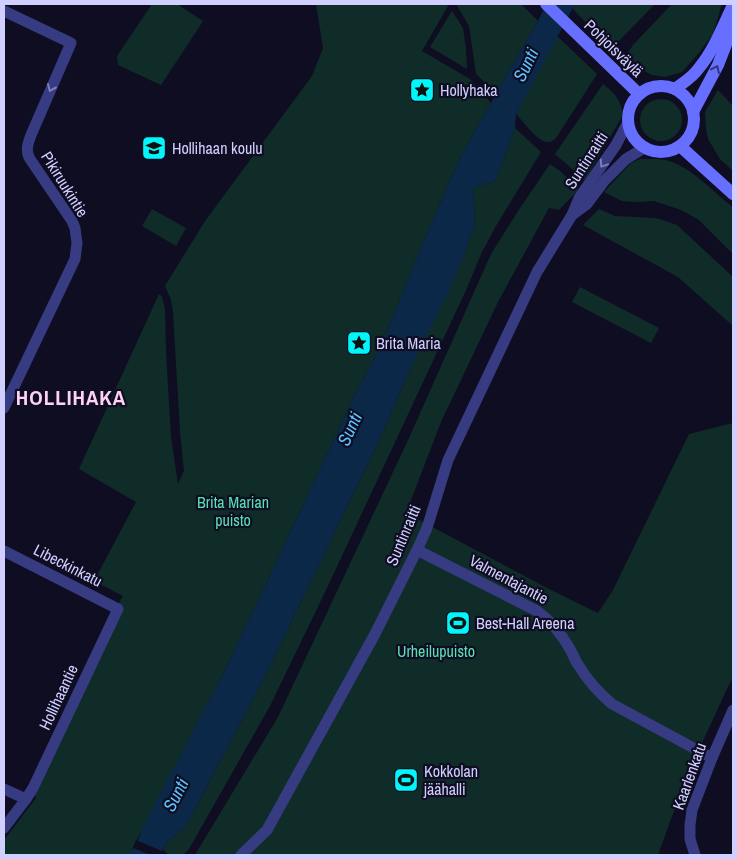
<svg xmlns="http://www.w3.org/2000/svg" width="737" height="859" viewBox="0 0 737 859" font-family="'Archivo Narrow',sans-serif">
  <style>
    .green { fill: #102c29 }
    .water { fill: #0c2848 }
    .pier { fill: #0f0d22 }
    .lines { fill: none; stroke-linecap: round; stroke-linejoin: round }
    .street { stroke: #373b82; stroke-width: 11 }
    .secondary { stroke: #666fff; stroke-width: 12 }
    .oneway { stroke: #32347a }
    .oneway2 { stroke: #7c7eba }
    .labels { text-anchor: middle; stroke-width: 4.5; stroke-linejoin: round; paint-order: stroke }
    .street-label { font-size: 16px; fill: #d0cfff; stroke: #0f0d22 }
    .poi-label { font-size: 16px; fill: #d0cfff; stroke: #0f0d22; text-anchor: start }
    .park-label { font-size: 16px; fill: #59e1b3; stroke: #0f0d22 }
    .water-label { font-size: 18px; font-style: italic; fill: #5dc2ff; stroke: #0f0d22 }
    .district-label { font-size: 21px; font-weight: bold; letter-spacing: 1px; fill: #ffd1f2; stroke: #0f0d22 }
  </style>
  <rect width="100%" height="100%" fill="#0f0d22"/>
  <!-- green -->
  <g class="green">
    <path d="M 152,4 L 177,4 L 203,21 L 161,85 L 118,65 L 117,56 Z"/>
    <path d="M 316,4 L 447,4 L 448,6 L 422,51 L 470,79 L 491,103 L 461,156 L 425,238 L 383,341 L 353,399 L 267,582 L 227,666 L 131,851 L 128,855 L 4,855 L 4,840 L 36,798 L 30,783 L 114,611 L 123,596 L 94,581 L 136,502 L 79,469 L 159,294 L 162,297 L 165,309 L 166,352 L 171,437 L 178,484 L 184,471 L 180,432 L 173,312 L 171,300 L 165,286 L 205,221 L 312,76 L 323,48 Z"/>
    <path d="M 456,4 L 521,4 L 538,21 L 496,93 L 476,74 L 469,26 Z"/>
    <path d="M 575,4 L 655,4 L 611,49 L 572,8 Z"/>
    <path d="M 672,4 L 722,4 L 713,34 L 698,54 L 682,72 L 665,77 L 652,75 L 623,60 L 633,45 Z"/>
    <path d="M 452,11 L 463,28 L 466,49 L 467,69 L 430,47 Z"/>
    <path d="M 557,36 L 597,74 L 558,135 C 556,138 553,142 549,142 C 539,144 523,121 516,114 Z"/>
    <path d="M 603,84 C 615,94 620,98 623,115 L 585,180 L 555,154 Z"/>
    <path d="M 718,90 L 733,106 L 733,171 L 720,159 L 708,139 L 706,129 L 705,112 Z"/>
    <circle cx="661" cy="120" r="21"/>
    <path d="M 515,128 L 541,152 L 496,226 L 482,252 L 467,288 L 327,588 L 270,706 L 189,849 C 185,854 177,858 170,855 C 169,855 163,850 163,850 L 166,843 L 186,826 L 267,672 L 382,434 L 409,371 L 465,253 L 473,229 L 475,226 L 473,187 L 495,181 Z"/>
    <path d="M 640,159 C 651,159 663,158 672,162 C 692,169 714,192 730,205 L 733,208 L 733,254 L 699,220 L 681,210 L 654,201 L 638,202 L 622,201 L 604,192 L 631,163 Z"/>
    <path d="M 550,164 L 560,171 L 579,189 L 559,210 L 549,208 L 498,302 L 441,422 L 406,513 L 549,589 L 598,613 L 613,590 L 689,434 L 733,423 L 733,676 L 695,758 L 671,819 L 658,855 L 195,855 L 278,717 L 409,438 L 491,254 L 520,208 Z"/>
    <path d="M 152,209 L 186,228 L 176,246 L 142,226 Z"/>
    <path d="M 599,209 L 615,216 L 656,218 L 677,225 L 733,277 L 733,326 L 678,277 L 583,225 Z"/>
    <path d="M 580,287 L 659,328 L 651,343 L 572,302 Z"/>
  </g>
  <!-- water -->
  <path class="water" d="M 546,4 L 575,4 L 516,114 L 515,128 L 495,181 L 473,187 L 475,226 L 473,229 L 465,253 L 448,293 L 409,371 L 382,434 L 267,672 L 186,826 L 166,843 L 160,855 L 128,855 L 137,843 L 142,829 L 227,666 L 267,582 L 353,399 L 383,341 L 425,238 L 461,156 L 491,103 L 496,93 L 538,21 Z"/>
  <!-- pier -->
  <path class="pier" d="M 136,840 L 164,852 L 162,855 L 151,855 L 133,848 Z"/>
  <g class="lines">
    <!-- street -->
    <g class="street">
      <path d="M 4,11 L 71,43 L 31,135 C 28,143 25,151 30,159 L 72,221 L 75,228 L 77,243 L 75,259 L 4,408"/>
      <path d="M 572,215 L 587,204 L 605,180 L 626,159 L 644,148"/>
      <path d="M 417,550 L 537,611 C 551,621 561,633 570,649 C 573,654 575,661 579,666 C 588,681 599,693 612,704 L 712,758"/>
      <path d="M 4,551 L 118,609 L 33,788 L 26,799 L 4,828"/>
      <path d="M 4,789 L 26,799"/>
      <path d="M 241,855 L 267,830 L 375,634 L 417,550 L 427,528 L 448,460 L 537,272 L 572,215 L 579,198 L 616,145 L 628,122"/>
      <path d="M 695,855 L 690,839 L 690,825 L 692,810 L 712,758 L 733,710"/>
    </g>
    <!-- secondary -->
    <g class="secondary">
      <path d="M 546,4 L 639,94"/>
      <circle cx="661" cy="119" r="33"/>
      <path d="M 675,89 C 683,83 693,77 699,68 C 714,50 723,26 733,5"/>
      <path d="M 693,112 L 718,65 L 730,34 L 733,15"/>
      <path d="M 680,146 L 733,194"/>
    </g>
  </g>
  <!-- one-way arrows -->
  <defs><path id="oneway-chevron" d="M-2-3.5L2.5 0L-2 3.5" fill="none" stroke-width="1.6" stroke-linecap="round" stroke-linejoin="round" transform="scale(1.25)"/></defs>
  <use class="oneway" href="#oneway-chevron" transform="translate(716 69) rotate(-65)"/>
  <g class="oneway2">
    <use href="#oneway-chevron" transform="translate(51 88) rotate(114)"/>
    <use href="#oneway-chevron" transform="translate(603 164) rotate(124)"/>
  </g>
  <!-- icons -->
  <defs>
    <symbol id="sight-square" viewBox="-11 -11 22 22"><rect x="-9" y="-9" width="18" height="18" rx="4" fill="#00f7fa" stroke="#0f0d22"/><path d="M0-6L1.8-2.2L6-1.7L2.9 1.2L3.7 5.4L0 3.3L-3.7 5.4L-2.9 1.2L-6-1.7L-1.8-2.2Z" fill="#111"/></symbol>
    <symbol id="school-square" viewBox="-11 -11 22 22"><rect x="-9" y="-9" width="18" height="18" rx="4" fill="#00f7fa" stroke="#0f0d22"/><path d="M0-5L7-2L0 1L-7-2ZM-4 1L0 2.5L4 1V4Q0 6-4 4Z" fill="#111"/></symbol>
    <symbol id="stadium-square" viewBox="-11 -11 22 22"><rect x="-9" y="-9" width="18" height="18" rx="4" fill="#00f7fa" stroke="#0f0d22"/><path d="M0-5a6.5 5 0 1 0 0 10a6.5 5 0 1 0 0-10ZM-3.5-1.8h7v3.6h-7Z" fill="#111"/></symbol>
  </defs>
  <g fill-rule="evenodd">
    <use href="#sight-square" x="408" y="76" width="28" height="28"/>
    <use href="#school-square" x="140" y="134" width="28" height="28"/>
    <use href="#sight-square" x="345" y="329" width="28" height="28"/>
    <use href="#stadium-square" x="444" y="609" width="28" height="28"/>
    <use href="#stadium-square" x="392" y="766" width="28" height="28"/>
  </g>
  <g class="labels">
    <!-- street labels -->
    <g class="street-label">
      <text transform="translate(614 48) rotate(44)" y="6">Pohjoisväylä</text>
      <text transform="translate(586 160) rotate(-57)" y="6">Suntinraitti</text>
      <text transform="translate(65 184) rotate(58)" y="6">Pikiruukintie</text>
      <text transform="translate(403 535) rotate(-67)" y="6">Suntinraitti</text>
      <text transform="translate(68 565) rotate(27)" y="6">Libeckinkatu</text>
      <text transform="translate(509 579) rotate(28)" y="6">Valmentajantie</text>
      <text transform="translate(58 697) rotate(-65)" y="6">Hollihaantie</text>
      <text transform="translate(689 776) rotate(-70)" y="6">Kaarlenkatu</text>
    </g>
    <!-- poi labels -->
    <g class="poi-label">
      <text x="440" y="96">Hollyhaka</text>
      <text x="172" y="154">Hollihaan koulu</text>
      <text x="376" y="349">Brita Maria</text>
      <text x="476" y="629">Best‑Hall Areena</text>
      <text x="424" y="777">Kokkolan<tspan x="424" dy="18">jäähalli</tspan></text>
    </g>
    <!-- park labels -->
    <g class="park-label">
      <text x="233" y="508">Brita Marian<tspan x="233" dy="18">puisto</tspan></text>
      <text x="436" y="657">Urheilupuisto</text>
    </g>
    <!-- water labels -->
    <g class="water-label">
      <text transform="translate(526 65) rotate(-64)" y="6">Sunti</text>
      <text transform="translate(350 429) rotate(-65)" y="6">Sunti</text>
      <text transform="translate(176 795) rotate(-63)" y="6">Sunti</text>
    </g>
    <!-- district labels -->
    <g class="district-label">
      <text x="71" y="405">HOLLIHAKA</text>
    </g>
  </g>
  <!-- border -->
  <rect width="737" height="859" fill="none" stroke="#d0cfff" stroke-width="10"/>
</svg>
